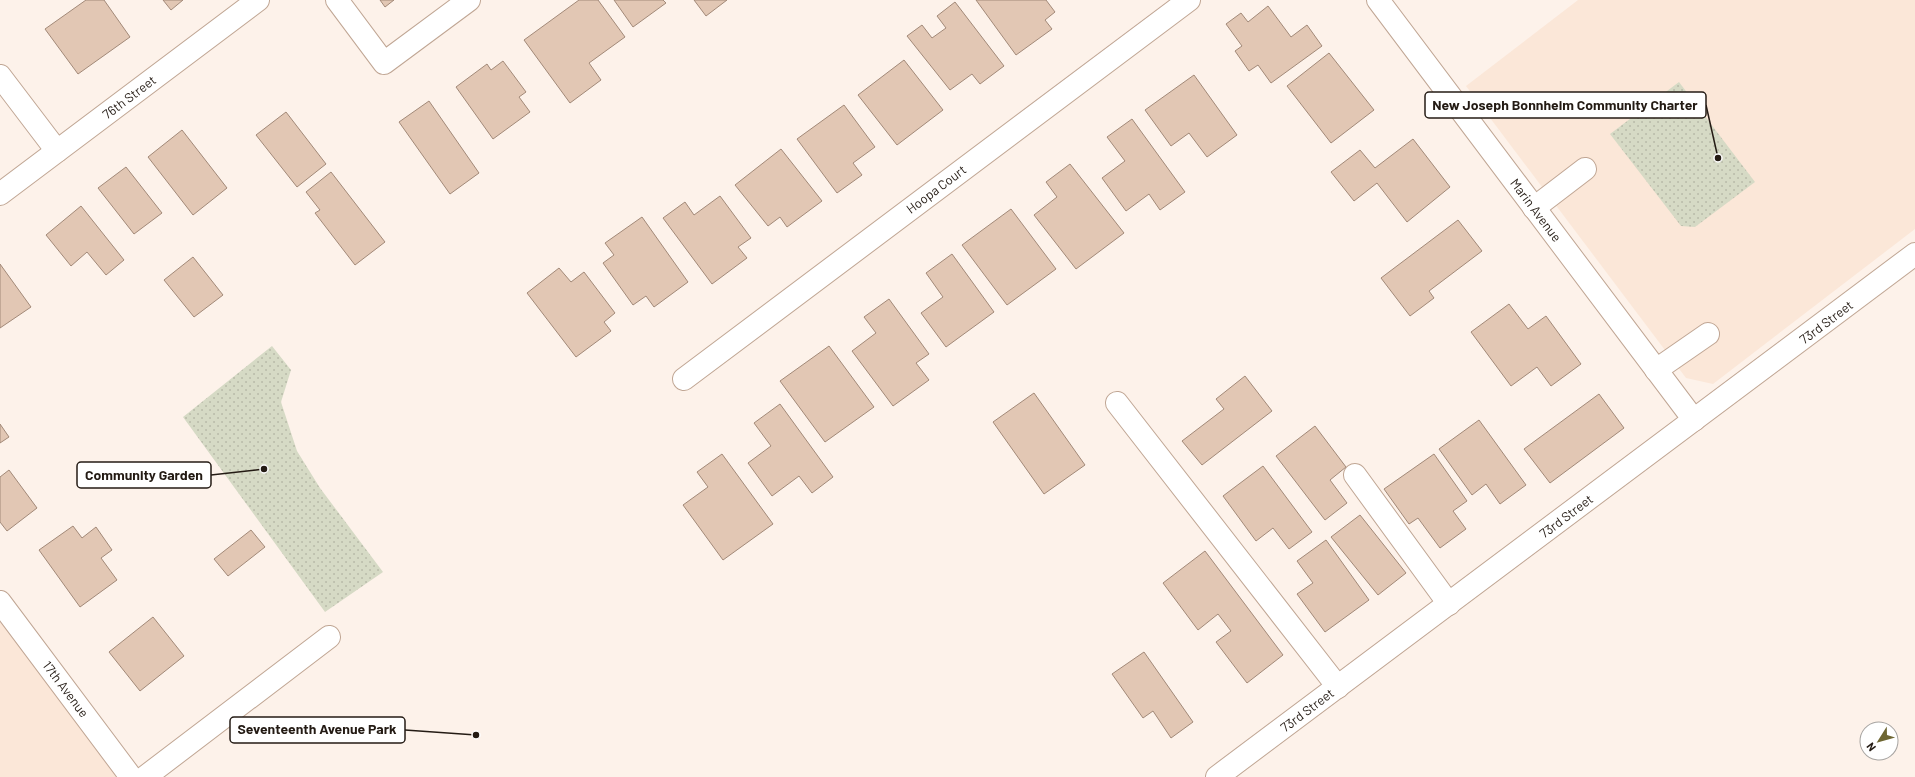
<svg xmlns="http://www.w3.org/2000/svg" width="1915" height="777" viewBox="0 0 1915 777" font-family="Barlow,sans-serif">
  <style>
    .built { fill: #fbe7d8 }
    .grass { fill: url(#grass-dots) }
    .building { fill: #e2c7b4; stroke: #a28978 }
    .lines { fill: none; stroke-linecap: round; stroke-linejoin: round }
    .minor-casing { stroke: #c0a694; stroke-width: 24 }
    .minor { stroke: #fff; stroke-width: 22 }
    .labels { text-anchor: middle; stroke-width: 3.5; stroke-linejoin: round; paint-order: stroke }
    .street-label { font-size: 13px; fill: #241b14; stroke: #fff }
    .leader { fill: none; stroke: #241b14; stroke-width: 1.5 }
    .callout-dot { fill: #241b14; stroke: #fff; stroke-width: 1.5 }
    .callout { fill: #fff; stroke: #241b14; stroke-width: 1.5 }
    .callout-label { font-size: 14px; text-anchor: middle; font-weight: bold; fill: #241b14 }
  </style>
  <defs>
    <pattern id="grass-dots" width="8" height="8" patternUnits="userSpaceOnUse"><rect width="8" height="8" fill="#d6dac5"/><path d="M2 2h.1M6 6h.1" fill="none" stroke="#b8baa8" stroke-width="1.8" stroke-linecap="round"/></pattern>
  </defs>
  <rect width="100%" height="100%" fill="#fdf2ea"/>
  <!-- built -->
  <g class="built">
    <path d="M 1578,0 L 1915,0 L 1915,229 L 1713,384 L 1686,378 L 1466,86 Z"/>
    <path d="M 0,602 L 131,777 L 0,777 Z"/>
  </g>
  <!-- grass -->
  <g class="grass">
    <path d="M 1679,82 L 1755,182 L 1695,227 L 1681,226 L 1610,134 Z"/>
    <path d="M 272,346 L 291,370 L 281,402 L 297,451 L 320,488 L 383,572 L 325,612 L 183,417 Z"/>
  </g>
  <!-- building -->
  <g class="building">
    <path d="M 86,0 L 104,0 L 130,37 L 78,74 L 45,29 Z"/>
    <path d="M 163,0 L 183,0 L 171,10 Z"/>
    <path d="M 380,0 L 394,0 L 385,7 Z"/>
    <path d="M 579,0 L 598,0 L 625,37 L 589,63 L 601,80 L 570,103 L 524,40 Z"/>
    <path d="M 614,0 L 663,0 L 666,3 L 633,27 Z"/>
    <path d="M 694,0 L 727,0 L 706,16 Z"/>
    <path d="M 976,0 L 1046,0 L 1055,12 L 1045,20 L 1052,29 L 1016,55 Z"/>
    <path d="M 955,2 L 1004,66 L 980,84 L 972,74 L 950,90 L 907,36 L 922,25 L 932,38 L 946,28 L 937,16 Z"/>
    <path d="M 1268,6 L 1291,37 L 1307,25 L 1322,46 L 1271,83 L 1258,65 L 1249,71 L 1235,51 L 1242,46 L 1226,24 L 1241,13 L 1248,22 Z"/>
    <path d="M 1329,53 L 1374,110 L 1331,143 L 1287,86 Z"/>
    <path d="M 904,60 L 943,110 L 897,145 L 858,95 Z"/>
    <path d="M 503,61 L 526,92 L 519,97 L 530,112 L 493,139 L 456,87 L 487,64 L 491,70 Z"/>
    <path d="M 1194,75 L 1237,135 L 1207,157 L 1189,133 L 1171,146 L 1145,110 Z"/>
    <path d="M 429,101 L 479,173 L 450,194 L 399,122 Z"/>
    <path d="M 844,105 L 875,147 L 853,163 L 862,175 L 837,193 L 797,139 Z"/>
    <path d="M 286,112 L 326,164 L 297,187 L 256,135 Z"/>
    <path d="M 1132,119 L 1185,192 L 1160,210 L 1149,194 L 1126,211 L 1102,178 L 1125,161 L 1107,137 Z"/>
    <path d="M 182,130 L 227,188 L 193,215 L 148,157 Z"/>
    <path d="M 1413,139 L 1450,187 L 1407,222 L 1377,183 L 1354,201 L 1331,172 L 1360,150 L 1375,168 Z"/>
    <path d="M 781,149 L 822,201 L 787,227 L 780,217 L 768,226 L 735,185 Z"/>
    <path d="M 1070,164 L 1124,233 L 1076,269 L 1034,215 L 1057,197 L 1046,182 Z"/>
    <path d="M 126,167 L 162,213 L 134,234 L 98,188 Z"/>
    <path d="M 331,172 L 385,242 L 355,265 L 315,213 L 320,210 L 306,192 Z"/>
    <path d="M 720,196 L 751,238 L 738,247 L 747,258 L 712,284 L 663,218 L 685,202 L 694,215 Z"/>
    <path d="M 81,206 L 124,260 L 106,275 L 87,252 L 71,266 L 46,235 Z"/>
    <path d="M 1011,209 L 1056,269 L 1007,305 L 962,245 Z"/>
    <path d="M 642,217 L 688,282 L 654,307 L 646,296 L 633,305 L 603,263 L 614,255 L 605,243 Z"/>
    <path d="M 1458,220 L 1482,251 L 1429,291 L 1434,298 L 1410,316 L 1381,278 Z"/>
    <path d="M 952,254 L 994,312 L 946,347 L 921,313 L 943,297 L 926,273 Z"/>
    <path d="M 193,257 L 223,295 L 194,317 L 164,280 Z"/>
    <path d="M 0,264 L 31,307 L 0,328 Z"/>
    <path d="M 559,268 L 571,282 L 584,272 L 615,313 L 604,322 L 611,331 L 576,357 L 527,293 Z"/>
    <path d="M 889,299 L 929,354 L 916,363 L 929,380 L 893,406 L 852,351 L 876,333 L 864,317 Z"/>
    <path d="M 1509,304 L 1528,329 L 1546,316 L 1581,364 L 1551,386 L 1537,367 L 1511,386 L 1471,332 Z"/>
    <path d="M 829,346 L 874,407 L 825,442 L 780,381 Z"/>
    <path d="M 1245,376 L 1272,411 L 1202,465 L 1182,441 L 1224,409 L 1216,399 Z"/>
    <path d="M 1034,393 L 1085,465 L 1044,494 L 993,422 Z"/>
    <path d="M 1599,394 L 1624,428 L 1550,483 L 1524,449 Z"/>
    <path d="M 780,404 L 833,477 L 812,493 L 799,476 L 772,496 L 748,463 L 771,446 L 754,423 Z"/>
    <path d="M 1479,420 L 1526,485 L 1500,504 L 1486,484 L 1472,495 L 1439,449 Z"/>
    <path d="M 0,424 L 9,437 L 0,443 Z"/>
    <path d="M 1315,426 L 1346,467 L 1330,480 L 1347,503 L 1325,520 L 1276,456 Z"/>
    <path d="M 722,454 L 773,524 L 723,560 L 683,505 L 708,487 L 697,472 Z"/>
    <path d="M 1434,454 L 1467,501 L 1453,511 L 1466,529 L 1440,548 L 1418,518 L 1409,524 L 1384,489 Z"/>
    <path d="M 1263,466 L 1312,532 L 1289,549 L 1273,528 L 1256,541 L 1223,496 Z"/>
    <path d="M 9,470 L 37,508 L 7,531 L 0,522 L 0,477 Z"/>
    <path d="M 1360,515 L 1406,573 L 1378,595 L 1331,537 Z"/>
    <path d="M 73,526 L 82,538 L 96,527 L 112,550 L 101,558 L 117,580 L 80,607 L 39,550 Z"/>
    <path d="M 251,530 L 265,547 L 228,576 L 214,559 Z"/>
    <path d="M 1326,540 L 1369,600 L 1325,632 L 1297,594 L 1313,583 L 1297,561 Z"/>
    <path d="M 1205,551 L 1283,655 L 1247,683 L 1216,642 L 1231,631 L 1218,614 L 1198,630 L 1163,583 Z"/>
    <path d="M 153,617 L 184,656 L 140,691 L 109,652 Z"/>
    <path d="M 1144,652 L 1193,722 L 1171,738 L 1153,711 L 1143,718 L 1112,674 Z"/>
  </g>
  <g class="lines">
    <defs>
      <g id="minor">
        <path d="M 337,0 L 384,63 L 469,0"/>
        <path d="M 1378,0 L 1694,420"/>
        <path d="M 0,76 L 57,151"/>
        <path d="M 0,194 L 258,0"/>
        <path d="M 1534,208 L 1585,169"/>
        <path d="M 1656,370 L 1708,334"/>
        <path d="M 684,379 L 1189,0"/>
        <path d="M 1117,403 L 1338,687"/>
        <path d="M 1355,475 L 1449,604"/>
        <path d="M 0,602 L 131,777"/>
        <path d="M 145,777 L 329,637"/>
        <path d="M 1217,777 L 1915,254"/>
      </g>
    </defs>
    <!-- minor casing -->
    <use href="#minor" class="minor-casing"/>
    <!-- minor -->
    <use href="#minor" class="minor"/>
  </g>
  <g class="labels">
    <!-- street labels -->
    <g class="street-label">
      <text transform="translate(129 97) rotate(-37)" y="5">76th Street</text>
      <text transform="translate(936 189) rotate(-37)" y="5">Hoopa Court</text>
      <text transform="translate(1536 210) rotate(53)" y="5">Marin Avenue</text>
      <text transform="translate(1826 322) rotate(-37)" y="5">73rd Street</text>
      <text transform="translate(1566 516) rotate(-37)" y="5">73rd Street</text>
      <text transform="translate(66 689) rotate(53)" y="5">17th Avenue</text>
      <text transform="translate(1307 710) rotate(-37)" y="5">73rd Street</text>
    </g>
  </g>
  <!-- callouts -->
  <path class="leader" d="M1718 158L1706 105M264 469L211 475M476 735L405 730"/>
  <g class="callout-dot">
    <circle cx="1718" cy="158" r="4"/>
    <circle cx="264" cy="469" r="4"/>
    <circle cx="476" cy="735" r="4"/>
  </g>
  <g class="callout">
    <rect x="1425" y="92" width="281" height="26" rx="4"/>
    <rect x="77" y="462" width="134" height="26" rx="4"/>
    <rect x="230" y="717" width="175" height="26" rx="4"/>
  </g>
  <g class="callout-label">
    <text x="1565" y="110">New Joseph Bonnheim Community Charter</text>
    <text x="144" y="480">Community Garden</text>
    <text x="317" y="734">Seventeenth Avenue Park</text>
  </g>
  <!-- north arrow -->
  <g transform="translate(1879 741) rotate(233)"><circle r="19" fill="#ffffff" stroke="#a7a4a1"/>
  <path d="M0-3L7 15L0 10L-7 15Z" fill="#6e6632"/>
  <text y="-6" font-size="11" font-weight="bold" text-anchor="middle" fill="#241b14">N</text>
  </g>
</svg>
